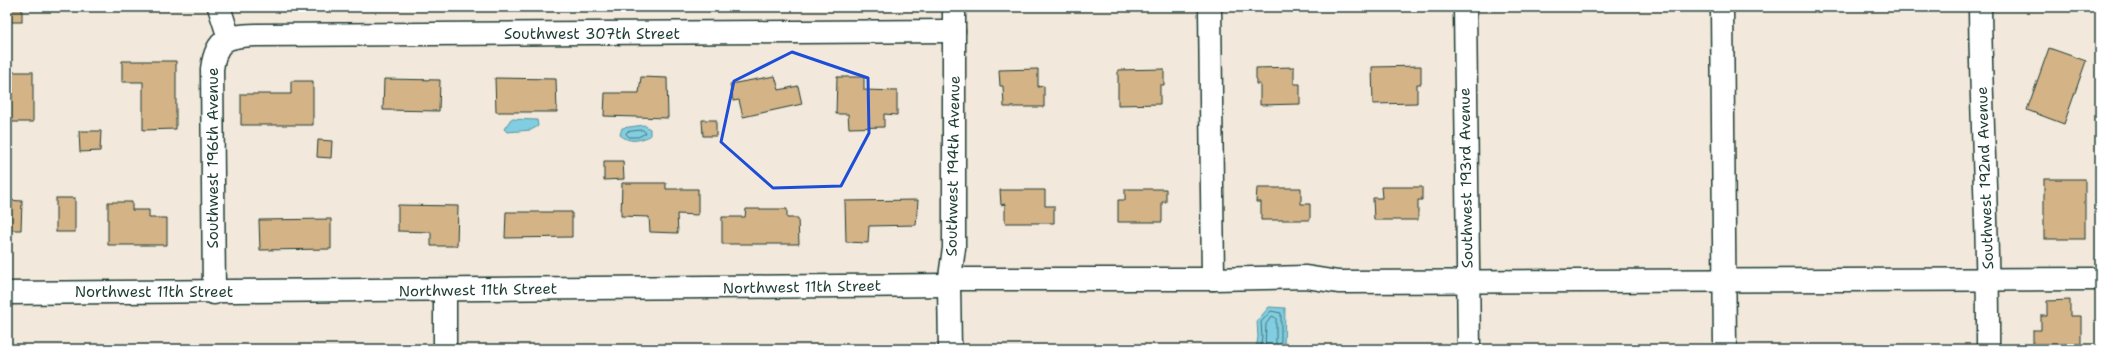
<svg xmlns="http://www.w3.org/2000/svg" width="2107" height="356" viewBox="0 0 2107 356" font-family="'Shantell Sans',sans-serif">
  <style>
    .water { fill: #81cde1; stroke: #5a939c }
    .lines { fill: none; stroke-linecap: round; stroke-linejoin: round }
    .shore { stroke: #467779; stroke-width: 1 }
    .building { fill: #d4b387; stroke: #1f3d34 }
    .minor-casing { stroke: #1f3d34; stroke-width: 25 }
    .minor { stroke: #fff; stroke-width: 22 }
    .marked { fill: none; stroke: #1d4ed8; stroke-width: 3; stroke-linejoin: round }
    .labels { text-anchor: middle; stroke-width: 4; stroke-linejoin: round; paint-order: stroke }
    .street-label { font-size: 15px; fill: #1f3d34; stroke: #fff }
  </style>
  <rect width="100%" height="100%" fill="#f2e8db"/>
  <filter id="ink" filterUnits="userSpaceOnUse"><feTurbulence type="fractalNoise" baseFrequency=".025" numOctaves="2"/><feDisplacementMap in="SourceGraphic" scale="8" xChannelSelector="R" yChannelSelector="G"/><feConvolveMatrix kernelMatrix="1 2 1 2 8 2 1 2 1" color-interpolation-filters="sRGB"/></filter>
  <g filter="url(#ink)">
    <!-- water -->
    <g class="water">
      <path d="M 511,119 L 537,120 L 538,126 L 531,130 L 507,132 L 504,129 Z"/>
      <path d="M 644,125 L 650,129 L 650,136 C 638,141 630,143 620,135 L 622,128 Z"/>
      <path d="M 1269,307 L 1285,308 L 1284,349 L 1256,349 L 1258,337 L 1257,321 Z"/>
    </g>
    <g class="lines">
      <!-- shore -->
      <g class="shore">
        <path d="M 643,130 L 646,133 L 638,137 L 629,137 L 626,134 L 627,132 Z"/>
        <path d="M 1260,349 L 1262,337 L 1261,322 L 1271,311 L 1281,313 L 1281,349"/>
        <path d="M 1265,349 L 1266,324 L 1272,316 L 1276,318 L 1276,349"/>
      </g>
    </g>
    <!-- building -->
    <g class="building">
      <rect x="7" y="7" width="15" height="15"/>
      <path d="M 2049,48 L 2086,61 L 2064,124 L 2027,110 Z"/>
      <path d="M 122,61 L 176,61 L 176,129 L 143,130 L 143,82 L 122,82 Z"/>
      <path d="M 1421,66 L 1421,84 L 1417,84 L 1417,103 L 1373,104 L 1372,67 Z"/>
      <path d="M 1294,67 L 1294,84 L 1300,84 L 1300,104 L 1260,105 L 1260,84 L 1256,84 L 1256,68 Z"/>
      <path d="M 1038,69 L 1038,87 L 1044,86 L 1044,107 L 1004,107 L 1003,86 L 1000,86 L 999,70 Z"/>
      <path d="M 1164,69 L 1164,85 L 1160,85 L 1160,104 L 1118,105 L 1118,70 Z"/>
      <rect x="7" y="72" width="26" height="50"/>
      <path d="M 775,76 L 779,90 L 798,86 L 802,104 L 743,117 L 739,100 L 733,101 L 730,84 Z"/>
      <path d="M 641,77 L 667,78 L 668,118 L 604,116 L 605,93 L 639,93 Z"/>
      <path d="M 837,77 L 864,77 L 864,90 L 897,91 L 897,115 L 884,114 L 884,127 L 849,128 L 848,114 L 836,114 Z"/>
      <path d="M 495,78 L 556,79 L 557,112 L 496,112 Z"/>
      <path d="M 384,79 L 440,80 L 439,111 L 383,110 Z"/>
      <path d="M 291,81 L 313,81 L 313,125 L 241,125 L 241,94 L 291,94 Z"/>
      <path d="M 702,120 L 716,120 L 716,136 L 703,136 Z"/>
      <path d="M 79,131 L 101,131 L 100,151 L 80,152 Z"/>
      <path d="M 318,140 L 332,141 L 331,158 L 317,157 Z"/>
      <path d="M 604,161 L 623,161 L 624,179 L 604,180 Z"/>
      <rect x="2044" y="179" width="41" height="60"/>
      <path d="M 622,183 L 666,183 L 666,189 L 698,189 L 698,215 L 677,214 L 678,233 L 650,232 L 649,217 L 621,216 Z"/>
      <path d="M 1381,187 L 1422,187 L 1422,200 L 1418,200 L 1418,220 L 1374,220 L 1373,198 L 1382,198 Z"/>
      <path d="M 1257,188 L 1301,188 L 1301,204 L 1310,204 L 1310,220 L 1261,220 L 1261,202 L 1256,202 Z"/>
      <path d="M 1125,189 L 1166,189 L 1166,202 L 1162,202 L 1162,222 L 1118,222 L 1118,200 L 1125,200 Z"/>
      <path d="M 1000,190 L 1045,190 L 1045,206 L 1054,206 L 1054,223 L 1005,223 L 1005,204 L 1001,205 Z"/>
      <rect x="56" y="198" width="19" height="34"/>
      <path d="M 7,200 L 22,201 L 21,230 L 7,230 Z"/>
      <path d="M 918,200 L 916,225 L 869,226 L 868,243 L 846,242 L 845,201 Z"/>
      <path d="M 108,202 L 132,202 L 132,210 L 149,210 L 149,218 L 167,218 L 167,245 L 108,245 Z"/>
      <path d="M 398,205 L 458,206 L 457,246 L 431,246 L 431,232 L 398,231 Z"/>
      <path d="M 746,209 L 787,209 L 787,218 L 798,218 L 799,244 L 722,244 L 722,217 L 745,217 Z"/>
      <path d="M 506,212 L 572,212 L 572,237 L 505,238 Z"/>
      <path d="M 331,219 L 331,249 L 260,250 L 259,220 Z"/>
      <path d="M 2070,300 L 2070,316 L 2081,316 L 2081,347 L 2033,347 L 2033,330 L 2041,330 L 2041,316 L 2047,316 L 2047,301 Z"/>
    </g>
    <g class="lines">
      <defs>
        <g id="minor">
          <path d="M 219,7 L 229,38"/>
          <path d="M 1210,7 L 1213,279"/>
          <path d="M 1465,7 L 1469,349"/>
          <path d="M 1722,7 L 1725,349"/>
          <path d="M 1980,7 C 1981,121 1989,235 1988,349"/>
          <path d="M 950,279 L 1213,279 L 1306,277 L 1338,282 L 2100,279"/>
          <path d="M 7,293 L 949,285"/>
          <path d="M 214,293 L 212,69 C 216,38 228,36 256,35 L 954,31"/>
          <path d="M 445,349 L 445,290"/>
          <path d="M 950,349 L 949,285 L 954,248 L 954,7"/>
        </g>
      </defs>
      <!-- minor casing -->
      <use href="#minor" class="minor-casing"/>
      <!-- minor -->
      <use href="#minor" class="minor"/>
    </g>
  </g>
  <!-- marked area -->
  <path class="marked" d="M 792,52 L 868,78 L 869,133 L 841,186 L 773,188 L 721,142 L 734,81 Z"/>
  <g class="labels">
    <!-- street labels -->
    <g class="street-label">
      <text x="592" y="39">Southwest 307th Street</text>
      <text transform="translate(213 158) rotate(-90)" y="5">Southwest 196th Avenue</text>
      <text transform="translate(953 166) rotate(-89)" y="5">Southwest 194th Avenue</text>
      <text transform="translate(1466 178) rotate(-91)" y="5">Southwest 193rd Avenue</text>
      <text transform="translate(1985 178) rotate(-92)" y="5">Southwest 192nd Avenue</text>
      <text transform="translate(802 287) rotate(-1)" y="5">Northwest 11th Street</text>
      <text transform="translate(478 290) rotate(-1)" y="5">Northwest 11th Street</text>
      <text x="154" y="297">Northwest 11th Street</text>
    </g>
  </g>
  <!-- margin -->
  <rect width="2107" height="356" fill="none" stroke="#fff" stroke-width="24"/>
  <rect x="12" y="12" width="2083" height="332" fill="none" stroke="#1f3d34" stroke-width="1.5" filter="url(#ink)"/>
</svg>
